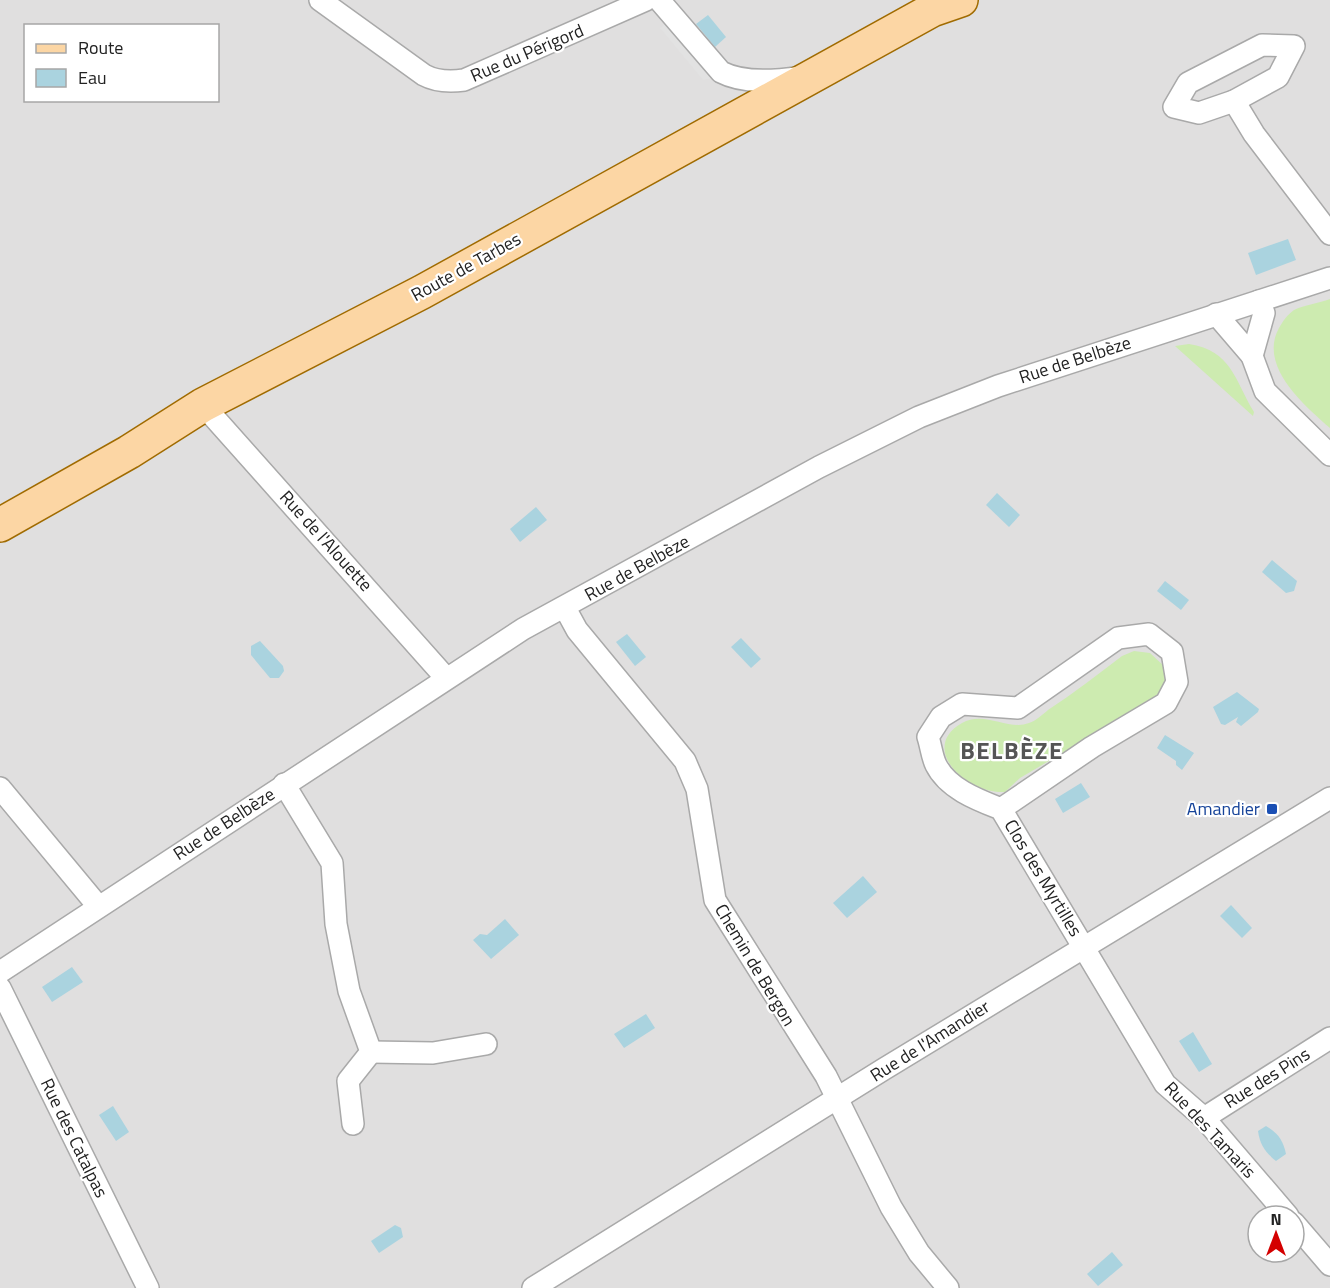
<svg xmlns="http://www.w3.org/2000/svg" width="1330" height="1288" viewBox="0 0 1330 1288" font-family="'Titillium Web',sans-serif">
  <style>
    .residential { fill: #e0dfdf; fill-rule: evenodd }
    .grass { fill: #cdebb0 }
    .parking { fill: #e2e2e2 }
    .water { fill: #aad3df }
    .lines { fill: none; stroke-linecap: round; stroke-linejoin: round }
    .minor-casing { stroke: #a9a9a9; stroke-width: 24 }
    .primary-casing { stroke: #a06b00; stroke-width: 36 }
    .minor { stroke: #fff; stroke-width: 21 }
    .primary { stroke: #fcd6a4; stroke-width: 33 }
    .transit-dot { fill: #1a4fb4; stroke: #fff; stroke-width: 2 }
    .labels { text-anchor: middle; stroke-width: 4.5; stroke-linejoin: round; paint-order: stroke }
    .street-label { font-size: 18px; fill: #222; stroke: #fff }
    .transit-label { font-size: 18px; fill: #164399; stroke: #fff; text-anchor: end }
    .district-label { font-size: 24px; font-weight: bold; letter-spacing: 1.5px; fill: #555; stroke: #fff }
  </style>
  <rect width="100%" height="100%" fill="#f2efe9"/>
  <!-- residential -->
  <path class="residential" d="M 0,0 L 1330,0 L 1330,1288 L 0,1288 ZM 26,26 L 218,26 L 218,100 L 26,100 ZM 1258,1216 L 1294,1216 L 1294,1252 L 1258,1252 Z"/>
  <!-- grass -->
  <g class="grass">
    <path d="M 1330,299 L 1330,428 C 1304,405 1258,366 1279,328 C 1283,321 1287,315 1294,310 C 1304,305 1319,303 1330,299 Z"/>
    <path d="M 1189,344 C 1232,351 1234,379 1254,412 L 1253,416 L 1175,346 Z"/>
    <path d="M 1134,651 L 1150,653 L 1165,667 L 1167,680 L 1161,695 L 1020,778 L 1005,792 C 966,794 918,748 962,723 C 984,710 1008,731 1029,723 C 1036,721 1043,714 1048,710 C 1074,693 1098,674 1122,656 Z"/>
  </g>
  <!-- parking -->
  <path class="parking" d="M 667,22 L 714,78 L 703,80 L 660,28 Z"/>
  <!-- water -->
  <g class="water">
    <path d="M 708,15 L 726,37 L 715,47 L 696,24 Z"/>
    <path d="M 1288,239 L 1296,260 L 1256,275 L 1248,253 Z"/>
    <path d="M 997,493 L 1020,515 L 1009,527 L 986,505 Z"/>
    <path d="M 536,507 L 547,520 L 520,542 L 510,529 Z"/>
    <path d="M 1272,560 L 1297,581 L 1294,591 L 1286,593 L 1262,572 Z"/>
    <path d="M 1165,581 L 1189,600 L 1181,610 L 1157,591 Z"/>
    <path d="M 627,634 L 646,657 L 635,666 L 616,642 Z"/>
    <path d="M 741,638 L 761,659 L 751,668 L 731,647 Z"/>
    <path d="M 260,641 L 283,666 L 284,671 L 279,678 L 270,678 L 251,655 L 251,646 Z"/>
    <path d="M 1237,692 L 1259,709 L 1258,712 L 1241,726 L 1236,722 L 1238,717 L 1225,725 L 1221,724 L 1213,707 Z"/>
    <path d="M 1165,735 L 1194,753 L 1182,770 L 1176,765 L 1176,761 L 1157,748 Z"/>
    <path d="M 1081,783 L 1090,797 L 1063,813 L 1055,799 Z"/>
    <path d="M 863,876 L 877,892 L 847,918 L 833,903 Z"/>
    <path d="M 1231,905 L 1252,928 L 1242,938 L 1220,916 Z"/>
    <path d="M 505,919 L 519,935 L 491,959 L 473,940 L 480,934 L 487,935 Z"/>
    <path d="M 72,967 L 83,982 L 52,1002 L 42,987 Z"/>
    <path d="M 646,1014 L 655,1028 L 624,1048 L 614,1034 Z"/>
    <path d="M 1193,1032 L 1212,1064 L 1199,1072 L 1179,1041 Z"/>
    <path d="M 113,1106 L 129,1132 L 116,1141 L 99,1115 Z"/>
    <path d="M 1266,1126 C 1278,1133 1283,1140 1286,1154 L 1276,1161 C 1265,1152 1260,1145 1258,1131 Z"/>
    <path d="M 395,1225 L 401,1228 L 403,1237 L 379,1253 L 371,1241 Z"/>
    <path d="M 1112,1252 L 1123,1265 L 1098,1286 L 1087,1274 Z"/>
  </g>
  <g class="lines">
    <defs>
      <g id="minor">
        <path d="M 320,0 L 424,75 C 437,82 450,82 464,80 L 646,0"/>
        <path d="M 659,0 L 721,72 C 744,84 775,81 800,77"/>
        <path d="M 1262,45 L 1294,46 L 1278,77 L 1234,101 L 1199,113 L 1174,107 L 1188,83 Z"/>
        <path d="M 1234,101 L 1254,134 L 1330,234"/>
        <path d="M 1216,314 L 1252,356 L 1265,391 L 1330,455"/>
        <path d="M 1252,356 L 1264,313 L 1259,301"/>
        <path d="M 203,405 L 446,678"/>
        <path d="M 565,608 L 577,630 L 685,761 L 697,789 L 715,900 L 826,1076 L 891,1207 L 919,1253 L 948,1288"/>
        <path d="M 284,784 L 332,863 L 336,924 L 349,991 L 371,1052 L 348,1081 L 353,1124"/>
        <path d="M 0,788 L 98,906"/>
        <path d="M 1001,809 L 1092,747 L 1166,703 L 1177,682 L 1172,652 L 1149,634 L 1118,638 L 1018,708 L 962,704 L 941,717 L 928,737 C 931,746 932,757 936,765 C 948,789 978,800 1001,809 L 1165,1084 L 1204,1118 L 1288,1216"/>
        <path d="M 0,972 L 523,629 L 819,467 L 919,417 L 998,386 L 1330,278"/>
        <path d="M 0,988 L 148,1288"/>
        <path d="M 371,1052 L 433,1053 L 486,1044"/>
        <path d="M 1204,1118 L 1330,1038"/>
        <path d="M 1294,1223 L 1330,1265"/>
        <path d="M 533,1288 L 884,1069 L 1330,798"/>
      </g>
      <path id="primary" d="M 0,525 L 129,452 L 203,405 L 422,292 L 932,10 L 961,0"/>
    </defs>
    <!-- minor casing -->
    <use href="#minor" class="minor-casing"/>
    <!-- primary casing -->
    <use href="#primary" class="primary-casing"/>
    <!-- minor -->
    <use href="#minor" class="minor"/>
    <!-- primary -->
    <use href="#primary" class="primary"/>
  </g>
  <!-- markers -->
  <rect class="transit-dot" x="1266" y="803" width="12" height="12" rx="3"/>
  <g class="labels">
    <!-- street labels -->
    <g class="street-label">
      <text transform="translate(527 53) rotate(-23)" y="6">Rue du Périgord</text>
      <text transform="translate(466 267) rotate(-29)" y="6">Route de Tarbes</text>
      <text transform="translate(1075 360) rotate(-18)" y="6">Rue de Belbèze</text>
      <text transform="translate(326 541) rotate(48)" y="6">Rue de l'Alouette</text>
      <text transform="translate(637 568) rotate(-29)" y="6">Rue de Belbèze</text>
      <text transform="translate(224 824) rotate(-33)" y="6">Rue de Belbèze</text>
      <text transform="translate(1043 878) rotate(59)" y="6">Clos des Myrtilles</text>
      <text transform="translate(755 965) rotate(59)" y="6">Chemin de Bergon</text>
      <text transform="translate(930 1041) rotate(-32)" y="6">Rue de l'Amandier</text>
      <text transform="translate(1267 1078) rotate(-32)" y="6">Rue des Pins</text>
      <text transform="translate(1210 1130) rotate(47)" y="6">Rue des Tamaris</text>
      <text transform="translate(74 1138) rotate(64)" y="6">Rue des Catalpas</text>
    </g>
    <!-- transit labels -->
    <g class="transit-label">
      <text x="1260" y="815">Amandier</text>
    </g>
    <!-- district labels -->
    <g class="district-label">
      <text x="1012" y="759">BELBÈZE</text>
    </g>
  </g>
  <!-- legend -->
  <rect x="24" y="24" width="195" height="78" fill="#ffffff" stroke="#a7a7a7" stroke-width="1.5"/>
  <rect x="36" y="44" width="30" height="9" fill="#fcd6a4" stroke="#a7a7a7" stroke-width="1.5"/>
  <text x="78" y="54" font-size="18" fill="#222222">Route</text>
  <rect x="36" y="69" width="30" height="18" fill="#aad3df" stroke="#a7a7a7" stroke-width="1.5"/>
  <text x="78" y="84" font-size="18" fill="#222222">Eau</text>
  <!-- north arrow -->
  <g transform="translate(1276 1234)"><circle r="28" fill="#ffffff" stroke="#a7a7a7" stroke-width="1.5"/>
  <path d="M0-4.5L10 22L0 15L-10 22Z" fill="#d40000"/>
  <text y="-9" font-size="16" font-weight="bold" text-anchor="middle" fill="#222222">N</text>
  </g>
</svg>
